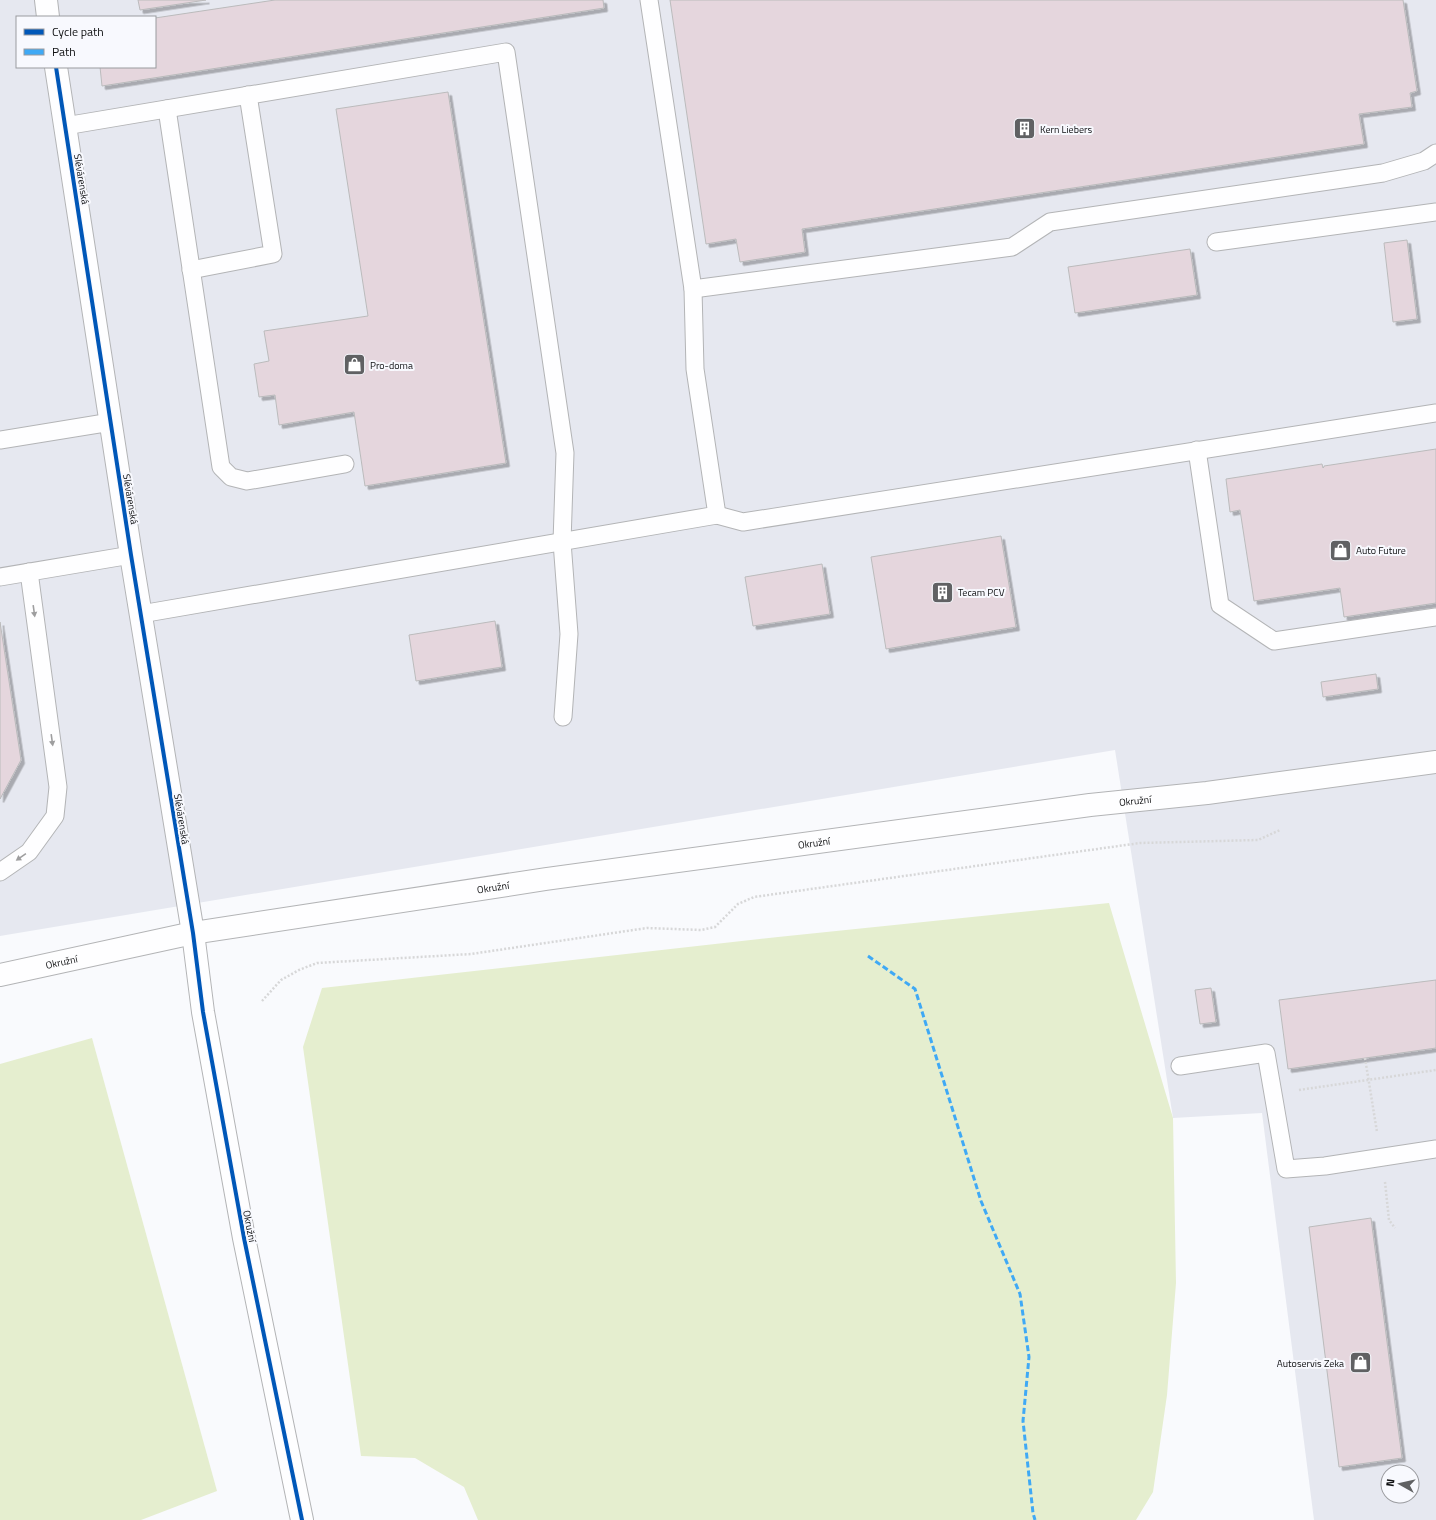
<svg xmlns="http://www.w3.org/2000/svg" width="1436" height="1520" viewBox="0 0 1436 1520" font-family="'Titillium Web',sans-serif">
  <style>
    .built { fill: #e6e8f0; fill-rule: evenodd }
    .green { fill: #e5eecf }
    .building { fill: #e5d6dd; stroke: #bbbbbc; filter: url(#shadow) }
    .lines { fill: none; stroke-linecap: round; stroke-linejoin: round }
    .service-casing { stroke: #b3b4b6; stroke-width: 19 }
    .minor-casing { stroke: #b3b4b6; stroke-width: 24 }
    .secondary-casing { stroke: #b3b4b6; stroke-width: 24 }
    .path { stroke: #d7d7d8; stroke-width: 2.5; stroke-dasharray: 2 2; stroke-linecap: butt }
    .service { stroke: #fefeff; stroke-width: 17 }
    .minor { stroke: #fefeff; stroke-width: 22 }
    .secondary { stroke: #fefeff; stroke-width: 22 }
    .quiet { stroke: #3fa9f5; stroke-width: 3; stroke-dasharray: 6 3; stroke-linecap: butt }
    .cycleway-casing { stroke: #f8f9fe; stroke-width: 6 }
    .cycleway { stroke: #0057b8; stroke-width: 4 }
    .oneway { fill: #9e9e9f }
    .labels { text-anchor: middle; stroke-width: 4; stroke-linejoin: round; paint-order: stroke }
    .poi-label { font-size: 10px; fill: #0d0e10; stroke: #f8f9fe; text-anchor: start }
    .street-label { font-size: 10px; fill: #0d0e10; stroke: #f8f9fe }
  </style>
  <defs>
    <filter id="shadow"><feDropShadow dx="3.5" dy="3.5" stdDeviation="0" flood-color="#0004"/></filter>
  </defs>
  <rect width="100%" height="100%" fill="#f9fafd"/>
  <!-- built -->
  <path class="built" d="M 0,0 L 1436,0 L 1436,1520 L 1314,1520 L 1262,1113 L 1173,1118 L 1115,750 L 0,936 ZM 17,17 L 155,17 L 155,67 L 17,67 ZM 1388,1472 L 1412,1472 L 1412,1496 L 1388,1496 Z"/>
  <!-- green -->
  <g class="green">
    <path d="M 1109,903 L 1173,1118 L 1176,1283 L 1167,1395 L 1153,1492 L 1136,1520 L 478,1520 L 464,1487 L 415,1458 L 361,1456 L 303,1047 L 322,988 L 778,937 Z"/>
    <path d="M 92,1038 L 217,1491 L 141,1520 L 0,1520 L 0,1064 Z"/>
  </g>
  <!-- building -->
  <g class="building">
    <path d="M 138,0 L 206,0 L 140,10 Z"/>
    <path d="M 275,0 L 603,0 L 604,8 L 102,86 L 100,67 L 155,67 L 155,18 Z"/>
    <path d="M 670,0 L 1403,0 L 1417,91 L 1410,93 L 1412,107 L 1359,114 L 1364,144 L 802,229 L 805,252 L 740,262 L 736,239 L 706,244 Z"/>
    <path d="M 448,92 L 506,463 L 365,486 L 354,412 L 279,425 L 275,395 L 259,397 L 254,364 L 269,361 L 264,331 L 368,316 L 336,109 Z"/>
    <path d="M 1407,240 L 1417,319 L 1393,322 L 1384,243 Z"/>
    <path d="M 1190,249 L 1197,295 L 1075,313 L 1068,267 Z"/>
    <path d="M 1436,449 L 1436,603 L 1344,617 L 1340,588 L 1254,601 L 1240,510 L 1230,512 L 1226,479 L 1322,464 L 1323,468 L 1324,467 L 1324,466 Z"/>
    <path d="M 1001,536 L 1016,627 L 886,649 L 871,557 Z"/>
    <path d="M 822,564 L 830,614 L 753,626 L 745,577 Z"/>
    <path d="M 495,621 L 502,667 L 416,681 L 409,635 Z"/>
    <path d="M 0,622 L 21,760 L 0,799 Z"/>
    <path d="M 1376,674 L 1378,689 L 1323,697 L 1321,682 Z"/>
    <path d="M 1436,980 L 1436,1048 L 1288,1069 L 1279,1000 Z"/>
    <path d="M 1211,988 L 1216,1022 L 1200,1024 L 1195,990 Z"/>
    <path d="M 1371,1218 L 1402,1458 L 1339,1467 L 1309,1227 Z"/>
  </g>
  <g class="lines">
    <defs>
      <g id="service">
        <path d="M 167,109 L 221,467 L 231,477 L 247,481 L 345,464"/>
        <path d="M 65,126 L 506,52 L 565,453 L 562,542 L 569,634 L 563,717"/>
        <path d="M 1216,242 L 1436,212"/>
        <path d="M 191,270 L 273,254 L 248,95"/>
        <path d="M 693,289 L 1012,247 L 1050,222 L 1383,173 L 1424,161 L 1436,153"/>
        <path d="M 0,440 L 111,422"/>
        <path d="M 1197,450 L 1220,605 L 1274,641 L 1436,617"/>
        <path d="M 717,515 L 743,522 L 1436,413"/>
        <path d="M 0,577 L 131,555"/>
        <path d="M 141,614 L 717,515 L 695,369 L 693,289 L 649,0"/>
        <path d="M 0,872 L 29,852 L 55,816 L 58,787 L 29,572"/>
        <path d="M 1180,1066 L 1266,1053 L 1286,1169 L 1325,1166 L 1436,1149"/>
      </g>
      <g id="minor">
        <path d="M 46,0 L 48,17"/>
        <path d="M 56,67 L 131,555 L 193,933 L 203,1012 L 244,1238 L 302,1520"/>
      </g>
      <g id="secondary">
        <path id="s1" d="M 0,975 L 193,933 L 546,879 L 1090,805 L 1207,793 L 1436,762"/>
      </g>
    </defs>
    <!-- service casing -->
    <use href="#service" class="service-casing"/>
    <!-- minor casing -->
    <use href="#minor" class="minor-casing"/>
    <!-- secondary casing -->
    <use href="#secondary" class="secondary-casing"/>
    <!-- path -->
    <g class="path">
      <path d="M 262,1001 L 281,980 L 299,970 L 317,963 L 471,954 L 647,928 L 701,930 L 715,927 L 738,904 L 754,897 L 1140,843 L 1258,840 L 1280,830"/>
      <path d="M 1365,1058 L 1377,1132"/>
      <path d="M 1299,1090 L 1436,1070"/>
      <path d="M 1385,1182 L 1389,1220 L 1395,1228"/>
    </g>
    <!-- service -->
    <use href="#service" class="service"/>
    <!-- minor -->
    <use href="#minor" class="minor"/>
    <!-- secondary -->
    <use href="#secondary" class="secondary"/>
    <!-- quiet -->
    <path class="quiet" d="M 868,956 L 915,989 L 981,1201 L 1020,1294 L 1029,1357 L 1023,1421 L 1033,1513 L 1035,1520"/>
    <defs>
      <path id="cycleway" d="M 56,67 L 131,555 L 193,933 L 203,1012 L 244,1238 L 302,1520"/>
    </defs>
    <!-- cycleway casing -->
    <use href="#cycleway" class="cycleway-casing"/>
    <!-- cycleway -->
    <use href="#cycleway" class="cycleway"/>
  </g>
  <!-- one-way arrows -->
  <defs><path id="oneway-solid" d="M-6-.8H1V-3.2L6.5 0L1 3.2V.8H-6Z"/></defs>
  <g class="oneway">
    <use href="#oneway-solid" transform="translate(34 611) rotate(82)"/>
    <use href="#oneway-solid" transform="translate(52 740) rotate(82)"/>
    <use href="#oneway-solid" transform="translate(21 857) rotate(145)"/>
  </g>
  <!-- icons -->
  <defs>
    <symbol id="building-square" viewBox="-11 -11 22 22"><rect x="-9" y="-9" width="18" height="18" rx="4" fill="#606163" stroke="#f8f9fe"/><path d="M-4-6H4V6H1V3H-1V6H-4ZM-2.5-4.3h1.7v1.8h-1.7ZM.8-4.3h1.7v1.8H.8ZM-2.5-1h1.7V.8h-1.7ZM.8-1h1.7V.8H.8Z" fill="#fff"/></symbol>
    <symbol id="shop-square" viewBox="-11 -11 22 22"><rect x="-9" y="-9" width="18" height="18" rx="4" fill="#606163" stroke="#f8f9fe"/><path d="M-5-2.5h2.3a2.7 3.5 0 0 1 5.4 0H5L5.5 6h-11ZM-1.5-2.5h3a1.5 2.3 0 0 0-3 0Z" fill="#fff"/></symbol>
  </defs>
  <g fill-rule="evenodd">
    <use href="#building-square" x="1012" y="116" width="25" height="25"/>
    <use href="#shop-square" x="342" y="352" width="25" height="25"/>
    <use href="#shop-square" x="1328" y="538" width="25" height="25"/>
    <use href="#building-square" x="930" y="580" width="25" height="25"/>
    <use href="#shop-square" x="1348" y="1350" width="25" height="25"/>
  </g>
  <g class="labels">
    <!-- poi labels -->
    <g class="poi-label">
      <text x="1040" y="133">Kern Liebers</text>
      <text x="370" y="369">Pro-doma</text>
      <text x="1356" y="554">Auto Future</text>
      <text x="958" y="596">Tecam PCV</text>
      <text x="1344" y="1367" text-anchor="end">Autoservis Zeka</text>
    </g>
    <!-- street labels -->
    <g class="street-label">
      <text transform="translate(82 179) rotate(81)" y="4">Slévárenská</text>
      <text transform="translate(131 499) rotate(81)" y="4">Slévárenská</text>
      <text dy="4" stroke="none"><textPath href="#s1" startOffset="1149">Okružní</textPath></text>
      <text transform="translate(182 819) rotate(81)" y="4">Slévárenská</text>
      <text dy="4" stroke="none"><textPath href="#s1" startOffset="825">Okružní</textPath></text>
      <text dy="4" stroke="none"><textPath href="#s1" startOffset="501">Okružní</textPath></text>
      <text dy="4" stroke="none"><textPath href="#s1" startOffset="63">Okružní</textPath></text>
      <text transform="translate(250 1226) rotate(79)" y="4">Okružní</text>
    </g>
  </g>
  <!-- legend -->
  <rect x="16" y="16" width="140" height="52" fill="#f8f9fe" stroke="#9a9b9f"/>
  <rect x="24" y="29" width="20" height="6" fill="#0057b8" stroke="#9a9b9f"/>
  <text x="52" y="36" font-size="12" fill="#0d0e10">Cycle path</text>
  <rect x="24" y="49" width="20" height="6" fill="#3fa9f5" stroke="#9a9b9f"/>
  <text x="52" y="56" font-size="12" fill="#0d0e10">Path</text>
  <!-- north arrow -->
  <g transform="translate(1400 1484) rotate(278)"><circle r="19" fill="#f8f9fe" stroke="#9a9b9f"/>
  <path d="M0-3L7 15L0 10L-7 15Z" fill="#606163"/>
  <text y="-6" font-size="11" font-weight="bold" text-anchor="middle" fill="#0d0e10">N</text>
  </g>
</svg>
